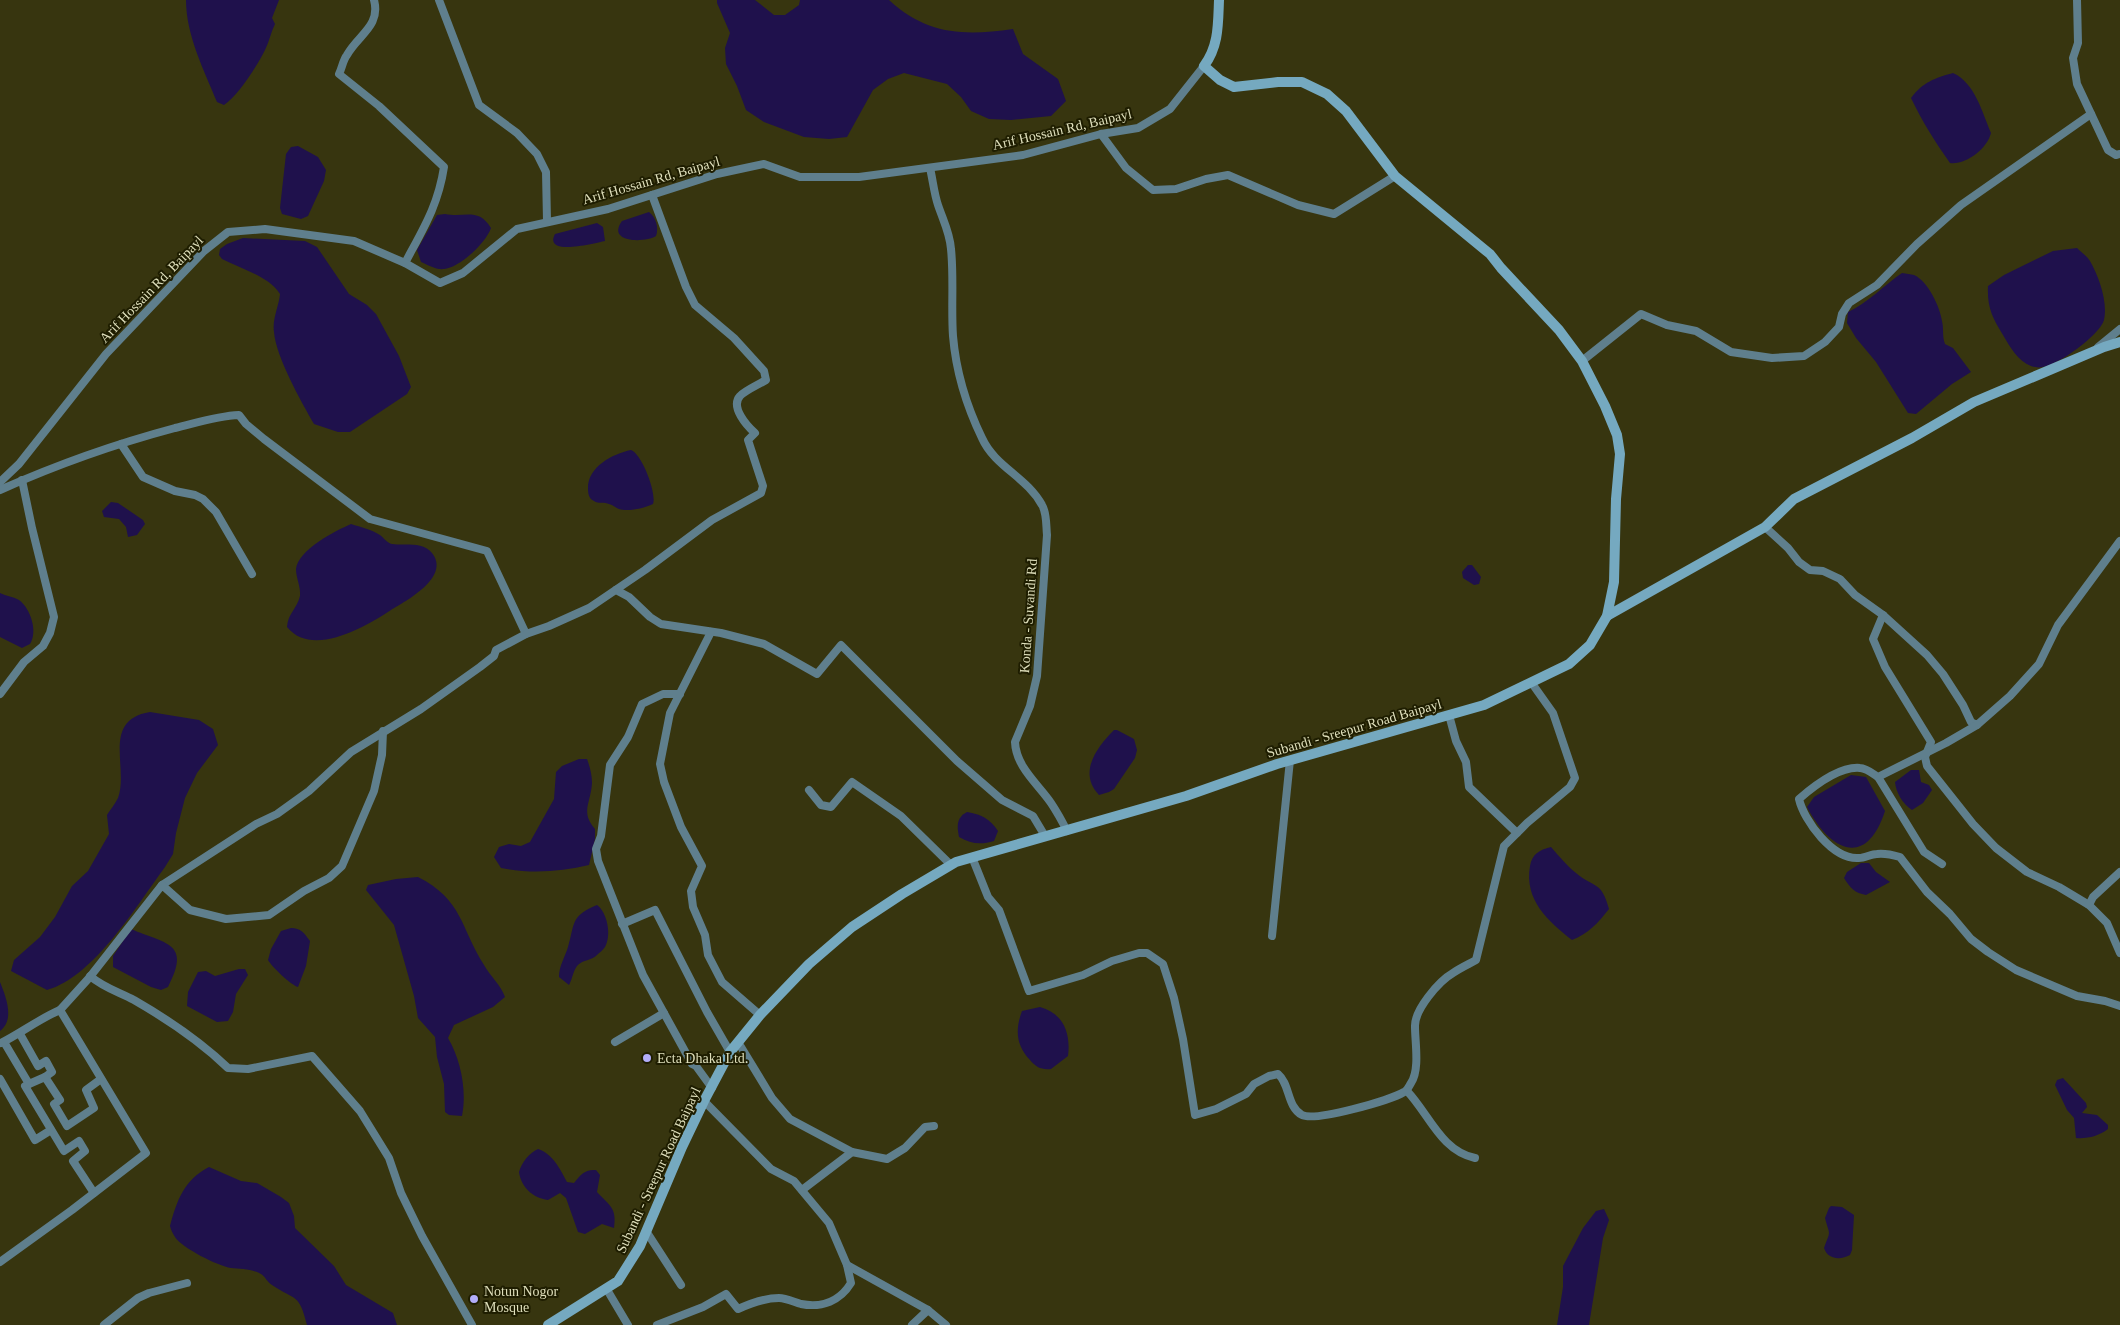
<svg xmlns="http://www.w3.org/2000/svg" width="2120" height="1325" viewBox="0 0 2120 1325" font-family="Georgia,serif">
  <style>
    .water { fill: #1f114c }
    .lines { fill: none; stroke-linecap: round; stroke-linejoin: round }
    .street { stroke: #5f7f8d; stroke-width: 8 }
    .secondary { stroke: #75a9c0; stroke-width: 10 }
    .poi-dot { fill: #b2adf9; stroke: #1e1d00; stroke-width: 2 }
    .labels { text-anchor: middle; stroke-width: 4; stroke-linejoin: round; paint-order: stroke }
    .street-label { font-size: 14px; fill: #dfdfbb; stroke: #1e1d00 }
    .poi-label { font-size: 14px; fill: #dfdfbb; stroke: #1e1d00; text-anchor: start }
  </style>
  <rect width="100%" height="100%" fill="#37350f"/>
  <!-- water -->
  <g class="water">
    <path d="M 186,0 L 279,0 L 272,18 L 275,24 C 271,32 269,42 265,50 C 257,66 238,96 224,105 L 217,102 C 204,70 186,35 186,0 Z"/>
    <path d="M 717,0 L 755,0 L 774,15 L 785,15 L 799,5 L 800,0 L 889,0 C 927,35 964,36 1013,29 L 1023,54 L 1058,79 L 1066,101 L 1051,116 L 1011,120 L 989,119 L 971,111 L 961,97 L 947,84 L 904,73 L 888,79 L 873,90 L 847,137 L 829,139 L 804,137 L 764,122 L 746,110 L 737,86 L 726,64 L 725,48 L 730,33 L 717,3 Z"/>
    <path d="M 1953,73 C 1975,83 1982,112 1991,133 C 1987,149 1966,165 1950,163 C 1935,142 1922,121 1911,98 C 1923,82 1935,78 1953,73 Z"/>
    <path d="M 298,146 L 318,157 L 326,170 L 324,181 L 308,216 L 301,219 L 282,214 L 280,208 L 286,154 L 291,147 Z"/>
    <path d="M 649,212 C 656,217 659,228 656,236 C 645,243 606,243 622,221 Z"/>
    <path d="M 445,214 C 465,218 478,207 491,228 C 486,243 459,268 444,269 C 436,270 428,265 421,262 L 417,250 L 437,215 Z"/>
    <path d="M 597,223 L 603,227 L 605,241 C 595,243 543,257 555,234 Z"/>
    <path d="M 243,238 L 305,241 L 317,247 L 349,294 L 367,305 L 376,314 L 399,356 L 411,387 L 407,394 L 350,432 L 338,432 L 314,424 C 301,401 276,357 274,332 C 272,319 279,306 280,294 C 269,276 241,269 222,259 L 219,255 L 220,249 L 227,244 Z"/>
    <path d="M 2077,248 C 2081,252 2087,256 2090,261 C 2099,277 2108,302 2104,320 C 2100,335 2057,366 2042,367 C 2039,368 2034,367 2031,366 C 2018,361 2010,347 2003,335 C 1992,317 1987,307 1988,286 L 2004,275 L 2053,251 Z"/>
    <path d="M 1902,273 C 1906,274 1911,274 1914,275 C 1928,281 1940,307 1942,321 C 1944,330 1942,336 1945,344 L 1953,348 L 1971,372 L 1952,384 L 1916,414 L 1908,413 L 1876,362 L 1856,338 L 1847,323 L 1848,312 C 1868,303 1884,285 1902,273 Z"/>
    <path d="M 631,450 C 642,454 657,494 653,504 C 645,508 628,512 619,509 C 616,508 613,505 609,504 C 605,502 598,504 594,501 C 589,499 588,494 588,488 C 588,467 612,454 631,450 Z"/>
    <path d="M 111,502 L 118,503 L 143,520 L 145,524 L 137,535 L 128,537 L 126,527 L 119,519 L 104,517 L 102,511 Z"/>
    <path d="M 351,524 C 361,527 372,530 380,535 C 384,538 387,543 392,544 C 405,546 422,541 432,553 C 451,577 406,601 391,610 C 365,627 312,658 287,627 C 288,613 297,609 300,596 C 301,587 296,578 296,569 C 298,550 335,531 351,524 Z"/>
    <path d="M 1468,565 L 1472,565 L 1481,577 L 1479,584 L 1474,585 L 1463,578 L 1462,572 Z"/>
    <path d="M 0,593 C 6,596 14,597 19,600 C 31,609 38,632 30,644 L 22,648 L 0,637 Z"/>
    <path d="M 150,712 L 199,720 L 213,729 L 218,745 L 197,773 L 185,798 L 176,833 L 173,854 L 165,867 C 137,905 94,977 47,990 L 11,971 L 14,960 L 40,937 L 55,917 L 72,886 L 88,871 L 109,834 L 107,815 C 110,810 115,804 118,798 C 129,768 101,720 150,712 Z"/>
    <path d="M 1114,730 L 1117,730 L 1134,739 L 1137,750 L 1135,758 L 1114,789 L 1109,792 L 1099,795 C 1078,773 1096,748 1114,730 Z"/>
    <path d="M 579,759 L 587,759 C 590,767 592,775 592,783 C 591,803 580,812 595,829 L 595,839 L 589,865 C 560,872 530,874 501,868 L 494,857 L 499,847 L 509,844 L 521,846 L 530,842 L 554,799 L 556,772 L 562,766 Z"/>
    <path d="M 1911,770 L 1919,770 L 1921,782 L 1929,785 L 1932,790 L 1923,803 L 1912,810 C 1903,804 1896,793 1895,782 Z"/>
    <path d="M 1851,775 L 1866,777 L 1885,811 C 1866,869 1830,851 1807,807 L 1814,797 Z"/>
    <path d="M 967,812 C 981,814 990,819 998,831 L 994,841 C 981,845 971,844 959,837 C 957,826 956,818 967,812 Z"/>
    <path d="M 1551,847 C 1559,856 1567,866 1576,873 C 1595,889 1601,880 1609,909 C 1598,923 1588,934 1572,940 C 1548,921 1524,900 1530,866 C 1532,854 1539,850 1551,847 Z"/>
    <path d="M 1861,863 L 1869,863 L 1876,872 L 1890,882 L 1866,895 C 1855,893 1850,888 1844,878 L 1847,872 Z"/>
    <path d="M 418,877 C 463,900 460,927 484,965 C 490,976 501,985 505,997 L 493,1007 L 454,1025 L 448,1038 C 461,1060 467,1091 462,1116 L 449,1115 L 445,1112 L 444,1084 L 437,1057 L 435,1037 L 418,1018 L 414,996 L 394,925 L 366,890 L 368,885 L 396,879 Z"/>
    <path d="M 597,905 C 607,912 612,935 605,947 C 603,950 599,953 597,955 C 592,960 584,960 579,964 C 573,969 573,978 569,985 L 559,977 C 559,966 565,957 568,947 C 575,924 570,916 597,905 Z"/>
    <path d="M 291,928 C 301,928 304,933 310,941 L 306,966 L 298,987 C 291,985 272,967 268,960 L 271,949 L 281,931 Z"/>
    <path d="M 131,929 C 165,944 192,942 168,987 L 161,990 L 151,987 L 113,967 L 113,956 Z"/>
    <path d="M 239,969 L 245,969 L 248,975 L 236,994 L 233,1012 L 228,1021 L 217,1022 L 187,1006 L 188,992 L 198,972 L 206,971 L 215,976 Z"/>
    <path d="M 0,982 C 6,997 15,1020 0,1031 Z"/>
    <path d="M 1040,1007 C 1063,1013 1071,1033 1068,1056 L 1051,1069 C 1041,1070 1036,1067 1030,1060 C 1016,1045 1015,1030 1022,1011 Z"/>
    <path d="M 2063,1078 L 2086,1103 L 2087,1107 L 2082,1113 L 2097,1115 L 2108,1125 L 2108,1129 C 2099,1136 2087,1139 2076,1138 L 2074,1118 L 2067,1110 L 2055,1085 L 2057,1080 Z"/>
    <path d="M 538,1149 C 553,1154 560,1169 567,1182 L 574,1183 C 580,1175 585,1169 596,1170 L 600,1175 L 597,1192 C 610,1206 617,1208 614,1228 L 602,1224 L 585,1234 L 578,1232 L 566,1198 L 560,1193 L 548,1200 C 533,1198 521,1187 519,1172 C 522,1162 529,1153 538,1149 Z"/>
    <path d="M 209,1167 L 241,1181 L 257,1183 L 281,1197 L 289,1203 L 294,1216 L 295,1228 L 334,1266 L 346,1285 L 393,1313 L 397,1325 L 307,1325 C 299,1293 296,1301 272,1285 C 267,1282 265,1276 261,1274 C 253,1269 240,1269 231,1268 C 218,1266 182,1248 175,1237 C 173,1234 171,1230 170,1226 C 177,1200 184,1180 209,1167 Z"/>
    <path d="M 1831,1206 L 1842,1207 L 1854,1215 L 1852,1250 L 1850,1255 C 1841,1260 1828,1260 1824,1248 C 1831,1229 1830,1237 1825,1218 L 1829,1208 Z"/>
    <path d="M 1604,1209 L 1609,1220 L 1603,1238 L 1589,1325 L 1557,1325 L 1563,1287 L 1563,1266 L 1583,1228 L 1596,1211 Z"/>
  </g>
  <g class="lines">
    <!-- street -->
    <g class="street">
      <path d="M 374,0 C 381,26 358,35 347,55 C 343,60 342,68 339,74 L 379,106 L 444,167 C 438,206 423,229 405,263"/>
      <path d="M 439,0 L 479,105 L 517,133 L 537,154 L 546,172 L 547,221"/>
      <path d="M 2077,0 L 2078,43 L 2073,58 L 2077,84 L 2108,150 L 2116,155 L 2120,154"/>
      <path d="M 1101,134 L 1126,168 L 1153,190 L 1176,189 L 1206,179 L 1228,175 L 1298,205 L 1334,214 L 1395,176"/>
      <path d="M 930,168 C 933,181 934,193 938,205 C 943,220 950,233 951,249 C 954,278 951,307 953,336 C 956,372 966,405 982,438 C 995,467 1027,477 1042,505 C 1047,513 1046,526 1047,535 L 1037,676 L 1030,706 L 1015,742 C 1016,767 1038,784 1051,803 C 1057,812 1062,821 1067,831"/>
      <path d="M 2098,347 L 2120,329"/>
      <path d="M 1582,361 L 1641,314 L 1667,325 L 1696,331 L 1731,352 L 1772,358 L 1804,356 L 1825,342 L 1839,327 L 1842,314 L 1849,303 L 1877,285 L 1917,244 L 1961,205 L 2091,114"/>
      <path d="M 121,444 L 143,477 L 175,491 L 195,495 L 203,499 L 216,512 L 252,574"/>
      <path d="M 0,482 L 19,464 L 106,354 L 204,251 L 228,232 L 265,229 L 354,241 L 405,263 L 440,283 L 463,273 L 517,229 L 608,209 L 717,174 L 764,164 L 800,177 L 859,177 L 1023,155 L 1101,134 L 1138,128 L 1170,109 L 1204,66"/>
      <path d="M 0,490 C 56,465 115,444 175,428 C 196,423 217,416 239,415 L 246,424 L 264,439 L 370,519 L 487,551 L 526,634"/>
      <path d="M 1765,527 L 1788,548 L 1799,562 L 1810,570 L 1823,571 L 1840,579 L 1855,595 L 1883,615 L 1927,655 L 1943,674 L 1963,705 L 1971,722 L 1977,725 L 2010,696 L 2039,664 L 2058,625 L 2120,541"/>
      <path d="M 616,590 L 629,597 L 650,617 L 661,624 L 721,633 L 764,644 L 817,674 L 841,645 L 957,761 L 1002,800 L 1033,816 L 1045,836"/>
      <path d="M 1883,615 L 1873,639 L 1885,667 L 1931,742 L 1925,757 L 1927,766 L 1973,824 L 1996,848 L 2027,872 L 2059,887 L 2089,905 L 2107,923 L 2120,953"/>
      <path d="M 711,632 L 670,713 L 660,764 L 664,782 L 681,827 L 702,866 L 691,891 L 693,907 L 705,935 L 708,955 L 722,982 L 760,1015"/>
      <path d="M 0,694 L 24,662 L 43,646 L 50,633 L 54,617 L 32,528 L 22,480"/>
      <path d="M 680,694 L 663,694 L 642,704 L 628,737 L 610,765 L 601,836 L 596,849 L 598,861 L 643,975 L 692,1064 L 696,1066 L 712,1088"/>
      <path d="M 1449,715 L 1456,741 L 1466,762 L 1469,787 L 1517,833"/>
      <path d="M 1977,725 L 1946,743 L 1878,777 C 1872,773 1866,768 1860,768 C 1839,766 1814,786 1799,799 C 1804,821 1833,860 1859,858 C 1865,858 1871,854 1877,854 C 1885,853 1893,855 1900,857 L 1927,892 L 1950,914 L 1971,939 L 1988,952 L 2016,970 L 2077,996 L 2105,1001 L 2120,1006"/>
      <path d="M 1878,777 L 1924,852 L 1942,864"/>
      <path d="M 809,790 L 821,805 L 831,807 L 852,782 L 901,816 L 951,865"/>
      <path d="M 972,857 L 988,897 L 999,910 L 1029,991 L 1083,975 L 1112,961 L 1139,953 L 1147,953 L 1163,964 L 1174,998 L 1183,1039 L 1195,1115 L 1216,1109 L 1246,1094 L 1254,1084 L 1269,1076 L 1278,1074 C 1290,1084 1287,1107 1302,1115 C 1315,1122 1391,1100 1404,1092 C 1408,1090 1409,1086 1411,1083 C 1420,1070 1415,1042 1415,1027 C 1414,1010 1439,981 1453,973 C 1460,968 1469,964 1476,960 L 1504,846 L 1527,823 L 1570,787 L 1575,778 L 1553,713 L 1531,682"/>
      <path d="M 162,885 L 256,824 L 277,814 L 309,791 L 351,752 L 421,709 L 480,667 L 494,656 L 496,650 L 526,634 L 549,626 L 589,608 L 645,570 L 712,520 L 761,493 L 763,486 L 748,440 L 755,433 C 747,426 730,407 740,396 C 746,390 758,385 766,380 L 764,371 L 734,338 L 695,305 L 686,287 L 652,195"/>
      <path d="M 2089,905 L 2093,897 L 2120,872"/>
      <path d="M 622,924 L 655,910 L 707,1012 L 730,1052"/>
      <path d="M 1272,936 L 1290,760"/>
      <path d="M 90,976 C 104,988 119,992 134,1000 C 167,1019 200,1041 228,1068 L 248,1069 L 312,1056 L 360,1111 L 389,1158 L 401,1193 L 422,1236 L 472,1325"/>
      <path d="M 20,1034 L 38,1066 L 46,1061 L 52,1072 L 45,1077"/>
      <path d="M 4,1042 L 29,1084 L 45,1077 L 60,1100 L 54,1104 L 67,1126 L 94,1108 L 86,1090 L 101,1079"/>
      <path d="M 615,1042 L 664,1013"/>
      <path d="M 738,1042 L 772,1098 L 790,1119 L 852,1152"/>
      <path d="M 1,1043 C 21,1033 39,1019 60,1010"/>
      <path d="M 0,1079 L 35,1140 L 51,1130"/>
      <path d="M 29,1084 L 25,1086 L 64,1151 L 79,1141 L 85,1151 L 73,1161 L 94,1193"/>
      <path d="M 1407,1091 C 1429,1114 1441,1151 1475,1158"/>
      <path d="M 704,1101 L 771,1169 L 794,1181 L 829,1223 L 847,1265 L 928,1310"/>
      <path d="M 802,1190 L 852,1152 L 887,1159 L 905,1148 L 925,1127 L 934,1126"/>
      <path d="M 646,1231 L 681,1285"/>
      <path d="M 0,1262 L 72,1210 L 146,1153 L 60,1010 L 89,978 L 162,885 L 190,910 L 226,919 L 269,915 L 304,891 L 329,878 L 342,866 L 374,791 L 382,755 L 383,731"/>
      <path d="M 606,1288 L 628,1325"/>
      <path d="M 104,1325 L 138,1298 L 149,1293 L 187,1283"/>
      <path d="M 657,1325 L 703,1307 L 726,1294 L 738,1309 C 751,1303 764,1298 779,1298 C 786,1298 794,1302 801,1304 C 822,1308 840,1301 851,1283 L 847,1265"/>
      <path d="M 912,1325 L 928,1310 L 946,1325"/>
    </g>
    <!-- secondary -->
    <g class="secondary">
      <path d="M 1607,616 L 1765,527 L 1794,499 L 1912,438 L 1974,402 L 2104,347 L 2120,342"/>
      <path d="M 548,1325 L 618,1281 L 640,1246 L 682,1147 L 704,1101 L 730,1052 L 760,1015 L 809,964 L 852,927 L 902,894 L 956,862 L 1186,796 L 1277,764 L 1484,705 L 1569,664 L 1590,645 L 1607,616 L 1614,582 L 1616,499 L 1620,454 L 1617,435 L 1605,406 L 1582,361 L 1559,330 L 1501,268 L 1490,254 L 1395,176 L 1346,111 L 1327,94 L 1302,82 L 1278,82 L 1234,87 L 1220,80 L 1204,66 C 1219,46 1218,24 1219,0"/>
    </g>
  </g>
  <!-- markers -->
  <g class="poi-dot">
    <circle cx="647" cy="1058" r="5"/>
    <circle cx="474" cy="1299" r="5"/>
  </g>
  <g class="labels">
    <!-- street labels -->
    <g class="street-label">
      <text transform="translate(1062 129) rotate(-13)" y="5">Arif Hossain Rd, Baipayl</text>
      <text transform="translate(651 180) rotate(-16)" y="5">Arif Hossain Rd, Baipayl</text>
      <text transform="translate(151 289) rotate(-46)" y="5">Arif Hossain Rd, Baipayl</text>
      <text transform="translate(1028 616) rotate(-86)" y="5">Konda - Suvandi Rd</text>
      <text transform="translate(1354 728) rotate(-16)" y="5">Subandi - Sreepur Road Baipayl</text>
      <text transform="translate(658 1170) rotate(-65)" y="5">Subandi - Sreepur Road Baipayl</text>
    </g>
    <!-- poi labels -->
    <g class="poi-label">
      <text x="657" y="1063">Ecta Dhaka Ltd.</text>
      <text x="484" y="1296">Notun Nogor<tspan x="484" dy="16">Mosque</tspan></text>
    </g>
  </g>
</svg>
